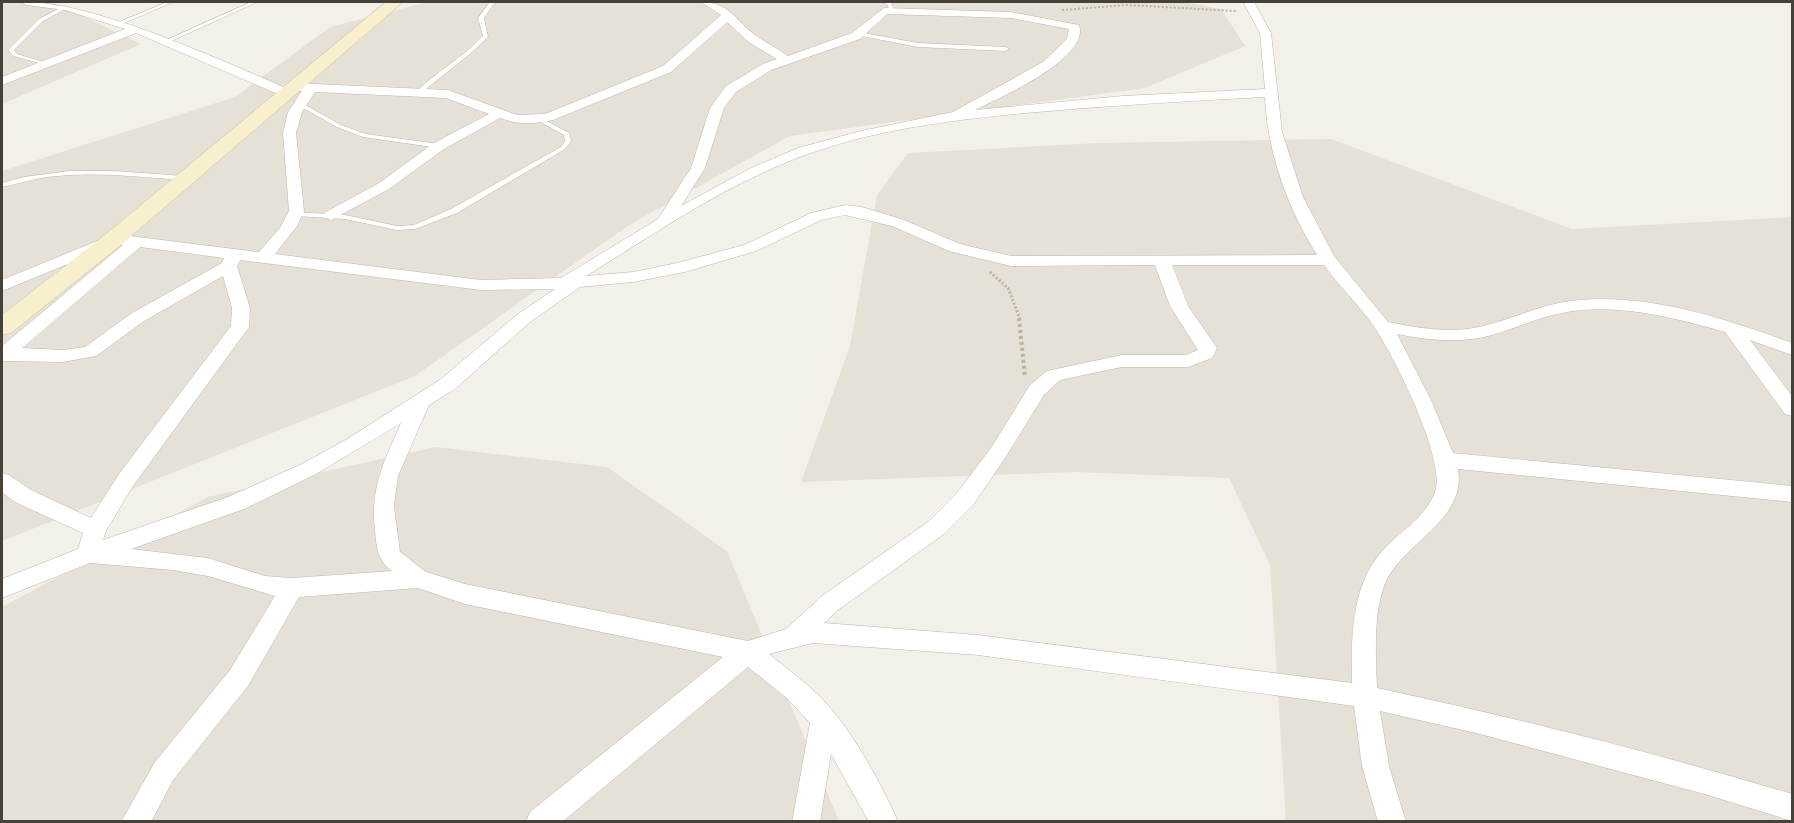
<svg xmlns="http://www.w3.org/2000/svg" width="1794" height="823" viewBox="0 0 1794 823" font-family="Karla,sans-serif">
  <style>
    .residential { fill: #e6e1d7 }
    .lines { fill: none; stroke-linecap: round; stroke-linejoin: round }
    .lane-casing { stroke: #bdb7ac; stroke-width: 1 }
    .street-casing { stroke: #bdb7ac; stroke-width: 1 }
    .secondary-casing { stroke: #cdc29d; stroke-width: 1 }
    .path-far2 { stroke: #bdb39f; stroke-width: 2; stroke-dasharray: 2 2; stroke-linecap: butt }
    .path-far1 { stroke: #bdb39f; stroke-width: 3; stroke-dasharray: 2 2; stroke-linecap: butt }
    .path { stroke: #bdb39f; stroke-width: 4; stroke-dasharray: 3 3; stroke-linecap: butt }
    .lane { fill: #fff; fill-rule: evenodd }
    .street { fill: #fff; fill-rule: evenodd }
    .secondary { fill: #f8efcd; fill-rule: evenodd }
  </style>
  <rect width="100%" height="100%" fill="#f2f0e9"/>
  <!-- residential -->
  <g class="residential">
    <path d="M 2,2 L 53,2 L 141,44 L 2,104 Z"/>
    <path d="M 428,2 L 1183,2 L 1221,9 L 1245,46 L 1145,88 L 790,136 L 629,225 L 415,376 L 2,541 L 2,171 L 235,97 L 330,27 Z"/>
    <path d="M 1331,139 L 1572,229 L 1792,217 L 1792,821 L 1286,821 L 1270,565 L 1229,478 L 1075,472 L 801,482 L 850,346 L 877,195 L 908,153 L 1099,143 Z"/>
    <path d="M 436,447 L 607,467 L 727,551 L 839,821 L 2,822 L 2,607 L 208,497 Z"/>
  </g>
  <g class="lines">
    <defs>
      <g id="lane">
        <path d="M 167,2 L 173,2 L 122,24 L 117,23 Z"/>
        <path d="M 251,2 L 257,2 L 169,42 L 164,41 Z"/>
        <path d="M 490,2 L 495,2 L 484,18 L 488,37 L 472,52 L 421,93 L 417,93 L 417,91 C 438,71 463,57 483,36 L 478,18 Z"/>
        <path d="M 883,2 L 891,2 L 894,11 L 890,11 L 887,4 L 883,3 Z"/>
        <path d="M 64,6 L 69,7 L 43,21 L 14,50 L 17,54 L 47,63 L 47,65 L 13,56 L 8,50 L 39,19 Z"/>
        <path d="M 858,32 L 918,43 L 1006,47 L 1009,49 L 1006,51 L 918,47 L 856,35 L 856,33 Z"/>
        <path d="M 298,101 L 341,125 L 366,134 L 439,144 L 442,146 L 439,148 L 363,137 L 337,127 L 296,104 L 295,103 Z"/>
        <path d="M 537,118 L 541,118 L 569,133 L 571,141 L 565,149 L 457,213 L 415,229 L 397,230 L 345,219 L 296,216 L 292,214 L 296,212 L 345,215 L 397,226 L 414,225 L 451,209 L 561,147 L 565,141 L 564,135 L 537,120 Z"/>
        <path d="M 69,171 L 115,171 L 184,176 L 187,178 L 184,180 C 139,177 93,171 47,177 C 32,179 17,184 2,187 L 2,183 L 24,177 Z"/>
      </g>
      <path id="street" d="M 20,2 C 91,0 218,59 286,88 L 292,83 L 448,90 L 517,115 L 545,114 L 663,66 L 721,15 L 701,2 C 729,2 735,20 755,35 C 766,43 777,48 788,56 L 852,33 L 884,8 L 1011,12 L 1079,25 C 1091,58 999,98 975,110 L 1123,96 L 1265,89 L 1260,33 L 1243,2 L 1254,2 L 1271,33 L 1282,132 L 1303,197 L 1334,256 L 1388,322 C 1419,328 1452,334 1483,326 C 1516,318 1546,302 1580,300 C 1651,294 1726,319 1792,343 L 1792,355 L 1750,340 L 1792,396 L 1792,416 L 1785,414 L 1725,332 C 1676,318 1618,303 1567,312 C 1541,316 1517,328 1492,335 C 1460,344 1428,340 1397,334 L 1431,400 L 1453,453 L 1792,486 L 1792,502 L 1458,469 C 1467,522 1400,543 1384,586 C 1373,617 1376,655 1377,688 C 1517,718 1655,753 1792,794 L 1792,821 L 1708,795 L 1476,733 L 1380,711 L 1389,766 L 1406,822 L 1378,822 L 1362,766 L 1354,706 L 978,655 L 813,643 L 769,654 C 791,672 814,688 832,710 C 855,737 884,788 898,822 L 869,822 L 831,754 L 820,822 L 792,822 L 810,723 L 788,699 L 748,667 L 562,822 L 526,822 L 530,812 L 723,657 L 465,604 L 418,588 L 299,597 L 248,686 L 173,780 L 151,822 L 121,822 L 155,762 L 230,670 L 275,596 L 208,576 L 173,570 L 90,563 L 2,598 L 2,579 L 78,549 L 83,533 L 15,502 L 2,492 L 2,473 L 9,475 L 31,490 L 91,518 L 119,474 L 231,326 L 232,308 L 223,276 L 144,321 L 96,356 L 63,362 L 2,361 L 2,346 L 123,245 L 116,244 L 2,291 L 2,280 L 114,234 L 259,252 L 280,228 L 289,211 L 283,133 L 288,112 L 302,91 L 290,90 L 290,95 L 280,95 L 136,33 L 2,85 L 2,77 L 125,29 L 65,10 L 26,5 ZM 887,14 L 1011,18 L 1069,29 L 1067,39 L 1043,62 L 953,112 L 861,131 L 798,148 L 749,169 L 681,206 L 705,168 L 724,108 L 736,92 L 771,70 L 860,39 ZM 727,22 L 750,43 L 777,59 L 763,64 L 726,86 L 710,108 L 691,168 L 658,219 L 561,278 L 481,280 L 275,254 L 297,226 L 304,211 L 296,133 L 302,112 L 315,92 L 446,98 L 489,114 L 434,143 L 379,183 L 326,212 L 323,215 L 326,218 L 331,220 L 389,189 L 444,149 L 500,118 C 519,125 534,124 553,120 L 671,72 ZM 1265,97 C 1267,152 1288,209 1317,255 L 1011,256 L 960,244 L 904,220 L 862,207 L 845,205 L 811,213 L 744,245 L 677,263 L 633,272 L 586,276 C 656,233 729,182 808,154 C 877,129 953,120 1025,113 C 1105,106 1185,101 1265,97 ZM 845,215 L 892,226 L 949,251 L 1011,266 L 1155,265 L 1170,306 L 1198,350 L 1186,355 L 1122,355 L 1047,371 L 1030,385 L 991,448 L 957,493 L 928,522 L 822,596 L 786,629 L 748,641 L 465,584 L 426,572 L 400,552 L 394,506 L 398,476 L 429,405 L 455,389 L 530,322 L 580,287 L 633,282 L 685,272 L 756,251 L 821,220 ZM 140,247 L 224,258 L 222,263 L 132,313 L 85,347 L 63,350 L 22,348 ZM 240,260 L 481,290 L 555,289 L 518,314 L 441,379 L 349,438 L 302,464 L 228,497 L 103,540 L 106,531 L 133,486 L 249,327 L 250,308 L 237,266 ZM 1172,265 L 1324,265 C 1339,286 1358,304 1373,325 C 1393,354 1447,460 1435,492 C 1427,515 1403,530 1387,546 C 1351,581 1351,636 1352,683 L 978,635 L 824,623 L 838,610 L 944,534 L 973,505 L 1005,458 L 1044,395 L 1060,380 L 1122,367 L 1188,367 L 1212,358 L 1217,348 L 1188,306 ZM 401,423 C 384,462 370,487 375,531 C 377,549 377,559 392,571 L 292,578 L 265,576 L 208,558 L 131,549 L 244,509 L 316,474 Z"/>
      <path id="secondary" d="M 386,2 L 403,2 L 122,244 L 11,333 L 2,335 L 2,315 L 106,234 Z"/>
    </defs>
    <!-- lane casing -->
    <use href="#lane" class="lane-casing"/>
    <!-- street casing -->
    <use href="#street" class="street-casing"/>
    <!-- secondary casing -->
    <use href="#secondary" class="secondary-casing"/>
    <!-- path-far2 -->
    <path class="path-far2" d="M 1062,10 L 1127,5 L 1236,11"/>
    <!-- path-far1 -->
    <path class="path-far1" d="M 990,272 L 1008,288 L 1020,319"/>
    <!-- path -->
    <path class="path" d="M 1019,318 L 1025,377"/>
    <!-- lane -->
    <use href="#lane" class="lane"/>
    <!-- street -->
    <use href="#street" class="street"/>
    <!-- secondary -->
    <use href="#secondary" class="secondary"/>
  </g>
  <!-- border -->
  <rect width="1794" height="823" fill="none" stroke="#454038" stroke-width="6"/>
</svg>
